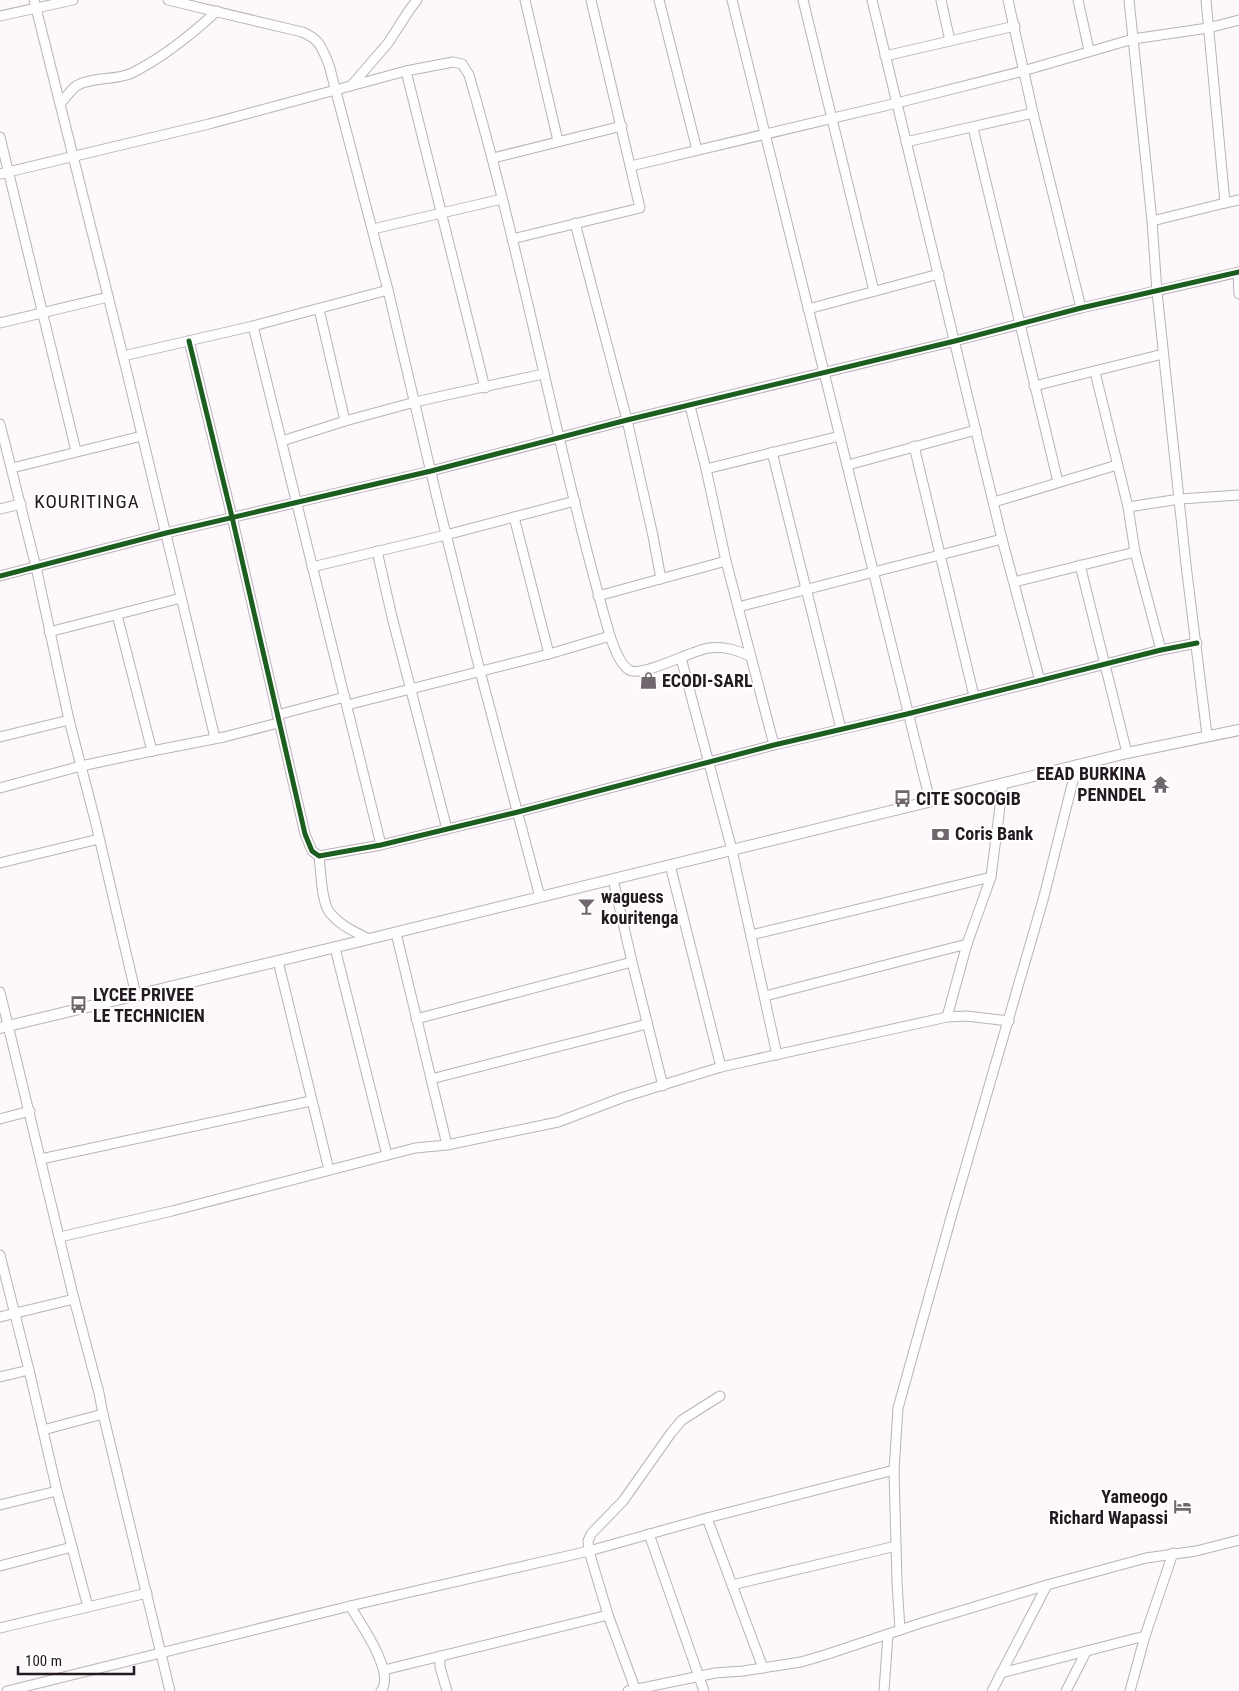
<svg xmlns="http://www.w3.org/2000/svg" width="1239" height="1691" viewBox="0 0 1239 1691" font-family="'Roboto Condensed',sans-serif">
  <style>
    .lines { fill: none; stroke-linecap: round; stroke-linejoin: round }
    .minor-casing { stroke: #b9b2b8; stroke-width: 11 }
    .tertiary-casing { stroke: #b9b2b8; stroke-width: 12 }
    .minor { stroke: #fffefe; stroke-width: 9 }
    .tertiary { stroke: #fffefe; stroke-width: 10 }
    .cycleway-casing { stroke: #fff; stroke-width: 8 }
    .cycleway { stroke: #1b5e20; stroke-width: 5 }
    .labels { text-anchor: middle; stroke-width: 4; stroke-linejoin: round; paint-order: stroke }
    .poi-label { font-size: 18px; font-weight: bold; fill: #231921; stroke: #fff; text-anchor: start }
    .neighbourhood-label { font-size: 19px; letter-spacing: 1px; fill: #231921; stroke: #fff }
  </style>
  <rect width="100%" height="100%" fill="#fcf8fb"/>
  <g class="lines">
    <defs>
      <g id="minor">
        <path d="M 34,0 L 123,356 L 215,738"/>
        <path d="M 168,0 L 302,32 C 320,39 322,48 329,65 L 388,290 L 437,498 L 480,671 L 540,897"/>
        <path d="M 525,0 L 558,141"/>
        <path d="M 659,0 L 697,150"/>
        <path d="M 732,0 L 930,801"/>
        <path d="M 803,0 L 874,291"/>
        <path d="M 872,0 L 1002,539 L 1040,681"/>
        <path d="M 941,0 L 950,41"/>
        <path d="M 1008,0 L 1033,113 L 1081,308"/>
        <path d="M 1078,0 L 1089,50"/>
        <path d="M 1129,0 L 1152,221 L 1157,292 L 1186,565 L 1207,735"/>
        <path d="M 1206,0 L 1225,203 L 1239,200"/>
        <path d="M 0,16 L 73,0"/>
        <path d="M 885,56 L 1015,26"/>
        <path d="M 406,71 L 485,388"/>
        <path d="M 351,86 L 388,43 L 410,9 L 417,0"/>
        <path d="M 61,103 C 65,98 70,91 76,86 C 93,76 115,81 132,73 C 164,57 191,35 217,11"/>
        <path d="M 973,128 L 1058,482"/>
        <path d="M 0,137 L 76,451"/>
        <path d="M 906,142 L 1033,113"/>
        <path d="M 493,158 L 622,126"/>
        <path d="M 631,166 L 897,103 L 1023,71 L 1133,39 L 1208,28 L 1239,20"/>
        <path d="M 0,174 L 209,124 L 406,71 L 453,62 L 462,64 L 469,75 C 523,260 557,451 610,636"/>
        <path d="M 1152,221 L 1225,203"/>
        <path d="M 575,223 L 627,420 L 653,536 L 661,579"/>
        <path d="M 373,229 L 502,199"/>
        <path d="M 512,239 L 640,208 L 591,0"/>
        <path d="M 1238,272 L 1239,294"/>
        <path d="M 319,309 L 345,421"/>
        <path d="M 808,309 L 939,274"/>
        <path d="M 0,323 L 108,297"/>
        <path d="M 253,326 L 381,845"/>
        <path d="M 189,341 L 232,517 L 305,834 L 312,851 L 319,856 L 381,845 L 518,812 L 774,745 L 907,714 L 1161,650 L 1197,643"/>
        <path d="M 123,356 L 253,326 L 388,290"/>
        <path d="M 1095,372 L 1128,507 L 1135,552 L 1161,650"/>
        <path d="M 1034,386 L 1163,354"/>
        <path d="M 690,406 L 706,469 L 726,561 L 774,745"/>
        <path d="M 0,424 L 36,567 L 69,720 L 95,820 L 136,995"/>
        <path d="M 282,441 L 345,421 L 415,402 L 543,374"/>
        <path d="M 914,446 L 974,696"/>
        <path d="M 772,452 L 841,729"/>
        <path d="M 848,465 L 976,430"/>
        <path d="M 12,468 L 142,436"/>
        <path d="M 706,469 L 840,436"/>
        <path d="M 994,502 L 1117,465"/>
        <path d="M 1128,507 L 1180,499 L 1239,495"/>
        <path d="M 0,509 L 21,504"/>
        <path d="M 514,517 L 549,654"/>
        <path d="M 377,551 L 392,617 L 447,829"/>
        <path d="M 1080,565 L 1127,753"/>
        <path d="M 312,567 L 446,535 L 575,501"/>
        <path d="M 0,576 L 166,533 L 431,471 L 627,420 L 955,341 L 1081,308 L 1239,272"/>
        <path d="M 1014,582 L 1135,552"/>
        <path d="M 598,596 L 726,561"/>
        <path d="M 738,607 L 1002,539"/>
        <path d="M 49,632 L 181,598"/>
        <path d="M 681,658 L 732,850 L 777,1055"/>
        <path d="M 347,705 L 549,654 L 610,636 C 614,647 619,663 629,670 C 642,678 692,650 709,648 C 725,646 736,650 750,656"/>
        <path d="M 277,715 L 345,697"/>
        <path d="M 0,737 L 69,720"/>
        <path d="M 152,751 L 224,737 L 278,723"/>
        <path d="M 0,788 L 81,766 L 152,751 L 117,615"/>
        <path d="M 319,856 C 321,871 321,897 328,910 C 337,924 355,932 369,939"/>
        <path d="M 0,863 L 99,839"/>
        <path d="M 670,865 L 721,1067"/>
        <path d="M 613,879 L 632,962 L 663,1086"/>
        <path d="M 396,933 L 447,1145"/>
        <path d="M 751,935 L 991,877"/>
        <path d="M 335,948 L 387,1155"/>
        <path d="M 278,961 L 329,1170"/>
        <path d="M 0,992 L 74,1299 L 99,1393 L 103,1414 L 170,1691"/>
        <path d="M 765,996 L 967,944"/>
        <path d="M 947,1017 L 967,944 L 991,877 L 1003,783"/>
        <path d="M 416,1019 L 632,962"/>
        <path d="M 431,1079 L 647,1024"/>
        <path d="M 0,1119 L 30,1111"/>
        <path d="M 41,1159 L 311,1101"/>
        <path d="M 60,1237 L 172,1211 L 415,1148 L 447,1145 L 558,1122 L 624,1097 L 721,1067 L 947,1017 L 966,1016 L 1009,1021"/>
        <path d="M 0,1255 L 29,1370 L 57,1491 L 88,1607"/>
        <path d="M 0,1317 L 74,1299"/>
        <path d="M 0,1377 L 29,1370"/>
        <path d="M 43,1430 L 103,1414"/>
        <path d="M 0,1505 L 57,1491"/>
        <path d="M 707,1518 L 763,1668"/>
        <path d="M 649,1534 L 704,1691"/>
        <path d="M 0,1566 L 72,1547"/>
        <path d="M 732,1585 L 896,1546"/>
        <path d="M 350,1606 C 360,1623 396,1673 381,1691"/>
        <path d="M 0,1628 L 147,1593"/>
        <path d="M 900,1630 L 897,1582 L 894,1470 L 898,1408 L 952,1214 L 1043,900 L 1077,765"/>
        <path d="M 440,1656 L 440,1667 L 447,1691"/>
        <path d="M 384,1670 L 608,1615"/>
        <path d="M 1001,1673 L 1145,1636"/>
        <path d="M 7,1691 L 350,1606 L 589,1551 L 707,1518 L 894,1470"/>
        <path d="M 628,1691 L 715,1673 L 743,1671 L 801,1662 L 825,1655 L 921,1623 L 1047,1585 L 1146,1558 L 1196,1551 L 1239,1540"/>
        <path d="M 636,1691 L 608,1615 L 589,1551 L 588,1541 L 591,1534 L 623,1501 L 671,1433 L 682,1420 L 720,1396"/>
        <path d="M 884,1691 L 888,1634"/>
        <path d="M 992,1691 L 1047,1585"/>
        <path d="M 1066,1691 L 1086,1652"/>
        <path d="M 1130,1691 L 1145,1636 L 1173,1553"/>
      </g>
      <path id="tertiary" d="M 0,1028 L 369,939 L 1127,753 L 1239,730"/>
    </defs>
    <!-- minor casing -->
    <use href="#minor" class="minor-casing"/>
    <!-- tertiary casing -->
    <use href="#tertiary" class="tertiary-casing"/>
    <!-- minor -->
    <use href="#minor" class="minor"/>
    <!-- tertiary -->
    <use href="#tertiary" class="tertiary"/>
    <defs>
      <g id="cycleway">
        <path d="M 189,341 L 232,517 L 305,834 L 312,851 L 319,856 L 381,845 L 518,812 L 774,745 L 907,714 L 1161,650 L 1197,643"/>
        <path d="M 0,576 L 166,533 L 431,471 L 627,420 L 955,341 L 1081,308 L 1239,272"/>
      </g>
    </defs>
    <!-- cycleway casing -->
    <use href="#cycleway" class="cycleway-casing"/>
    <!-- cycleway -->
    <use href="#cycleway" class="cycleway"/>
  </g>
  <!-- icons -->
  <defs>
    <symbol id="shop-bare" viewBox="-9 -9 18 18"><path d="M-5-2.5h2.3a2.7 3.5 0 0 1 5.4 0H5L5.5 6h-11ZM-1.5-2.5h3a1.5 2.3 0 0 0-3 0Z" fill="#6f676d" stroke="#fff" stroke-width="2.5" paint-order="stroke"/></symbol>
    <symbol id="temple-bare" viewBox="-9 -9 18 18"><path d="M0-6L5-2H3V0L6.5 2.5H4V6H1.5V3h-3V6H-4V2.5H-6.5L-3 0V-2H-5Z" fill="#6f676d" stroke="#fff" stroke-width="2.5" paint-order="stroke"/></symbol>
    <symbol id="bus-bare" viewBox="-9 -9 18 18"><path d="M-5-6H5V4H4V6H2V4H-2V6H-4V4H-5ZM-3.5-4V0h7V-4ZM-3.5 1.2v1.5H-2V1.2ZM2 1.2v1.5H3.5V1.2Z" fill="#6f676d" stroke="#fff" stroke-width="2.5" paint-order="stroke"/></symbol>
    <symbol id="bank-bare" viewBox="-9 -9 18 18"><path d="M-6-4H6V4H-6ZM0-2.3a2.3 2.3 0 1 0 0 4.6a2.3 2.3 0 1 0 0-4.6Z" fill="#6f676d" stroke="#fff" stroke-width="2.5" paint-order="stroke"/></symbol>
    <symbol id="bar-bare" viewBox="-9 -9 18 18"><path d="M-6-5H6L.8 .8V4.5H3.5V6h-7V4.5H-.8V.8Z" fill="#6f676d" stroke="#fff" stroke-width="2.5" paint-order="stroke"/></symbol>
    <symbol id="hotel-bare" viewBox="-9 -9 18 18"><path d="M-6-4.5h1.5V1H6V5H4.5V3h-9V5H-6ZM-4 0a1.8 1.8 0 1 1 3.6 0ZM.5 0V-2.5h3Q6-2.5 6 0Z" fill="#6f676d" stroke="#fff" stroke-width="2.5" paint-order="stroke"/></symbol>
  </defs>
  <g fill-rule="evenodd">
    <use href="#shop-bare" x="636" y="668" width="25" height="25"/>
    <use href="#temple-bare" x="1148" y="772" width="25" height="25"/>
    <use href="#bus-bare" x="890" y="786" width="25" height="25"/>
    <use href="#bank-bare" x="928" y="822" width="25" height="25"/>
    <use href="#bar-bare" x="574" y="894" width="25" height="25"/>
    <use href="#bus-bare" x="66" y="992" width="25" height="25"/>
    <use href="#hotel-bare" x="1170" y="1494" width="25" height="25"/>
  </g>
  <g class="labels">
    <!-- poi labels -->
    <g class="poi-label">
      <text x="662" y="687">ECODI-SARL</text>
      <text x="1146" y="780" text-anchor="end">EEAD BURKINA<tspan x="1146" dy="21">PENNDEL</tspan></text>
      <text x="916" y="805">CITE SOCOGIB</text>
      <text x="955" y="840">Coris Bank</text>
      <text x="601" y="903">waguess<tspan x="601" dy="21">kouritenga</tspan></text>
      <text x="93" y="1001">LYCEE PRIVEE<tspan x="93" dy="21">LE TECHNICIEN</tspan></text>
      <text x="1168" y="1503" text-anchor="end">Yameogo<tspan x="1168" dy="21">Richard Wapassi</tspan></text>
    </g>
    <!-- neighbourhood labels -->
    <g class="neighbourhood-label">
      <text x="87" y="508">KOURITINGA</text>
    </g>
  </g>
  <!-- scale -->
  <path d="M18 1666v8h116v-8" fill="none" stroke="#231921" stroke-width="2.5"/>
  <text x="25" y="1666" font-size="15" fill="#231921" stroke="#ffffff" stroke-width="4" paint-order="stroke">100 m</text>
</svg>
